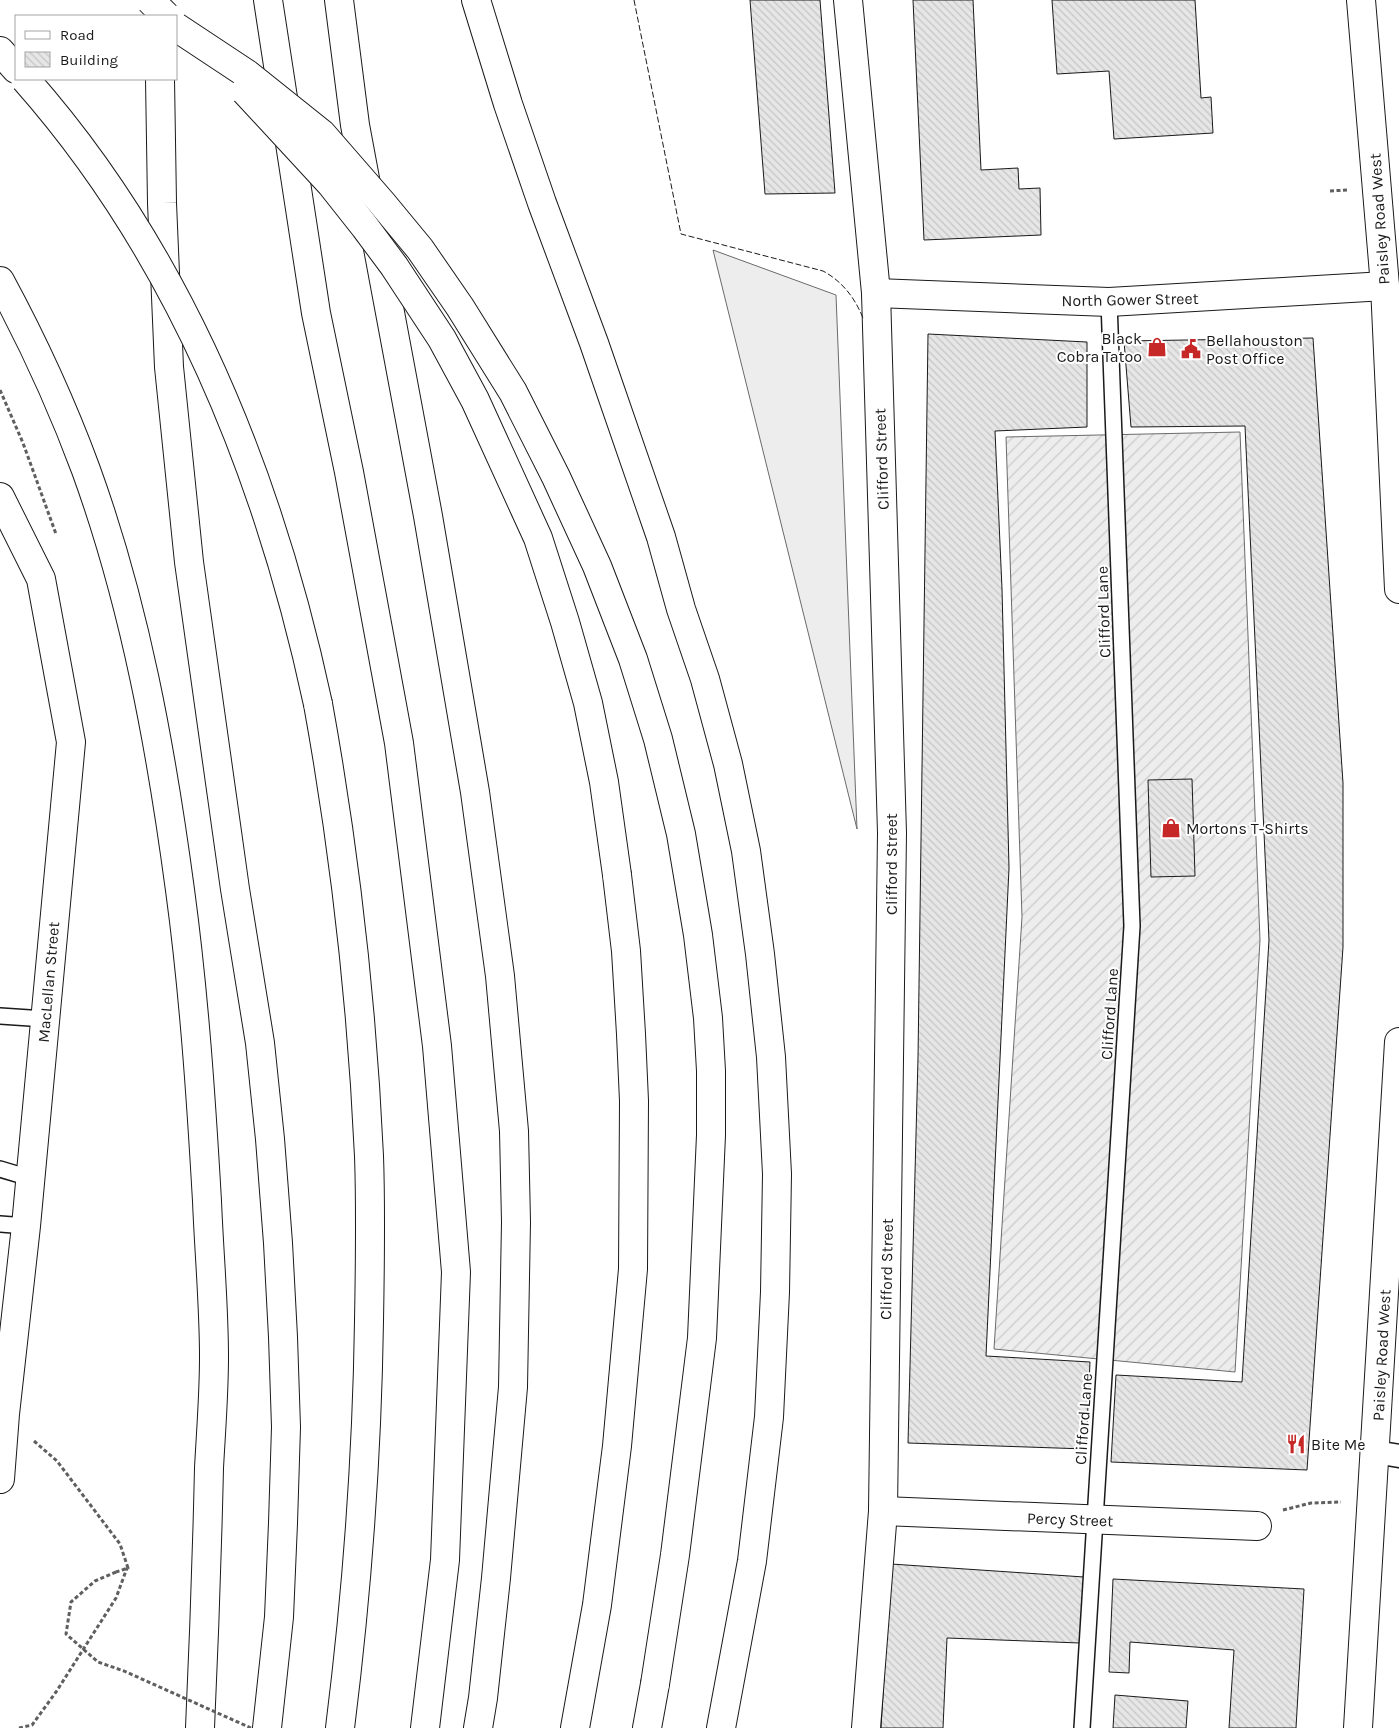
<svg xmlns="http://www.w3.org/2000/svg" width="1399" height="1728" viewBox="0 0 1399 1728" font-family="Karla,sans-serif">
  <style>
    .built { fill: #ededed; stroke: #6a6a6a }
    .garden { fill: url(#garden-furrows); stroke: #6a6a6a }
    .building { fill: url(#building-back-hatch); stroke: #1a1a1a }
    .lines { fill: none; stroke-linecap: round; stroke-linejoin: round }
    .service-casing { stroke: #1a1a1a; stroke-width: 18 }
    .pedestrian-casing { stroke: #1a1a1a; stroke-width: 25 }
    .minor-casing { stroke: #1a1a1a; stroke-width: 30 }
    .primary-casing { stroke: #1a1a1a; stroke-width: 30 }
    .motorway-casing { stroke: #1a1a1a; stroke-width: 30 }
    .path { stroke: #5f5f5f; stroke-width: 3; stroke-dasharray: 4 2.5; stroke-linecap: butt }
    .service { stroke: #fff; stroke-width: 15 }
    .pedestrian { stroke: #fff; stroke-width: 22 }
    .minor { stroke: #fff; stroke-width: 28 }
    .primary { stroke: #fff; stroke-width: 28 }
    .motorway { stroke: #fff; stroke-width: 28 }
    .motorway-bridge-casing { stroke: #1a1a1a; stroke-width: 30; stroke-linecap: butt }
    .path-bridge { stroke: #5f5f5f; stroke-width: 3; stroke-dasharray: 4 2.5; stroke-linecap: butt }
    .motorway-bridge { stroke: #fff; stroke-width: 28 }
    .fence { stroke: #1a1a1a; stroke-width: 1; stroke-dasharray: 6 2.5; stroke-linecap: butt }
    .labels { text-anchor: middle; stroke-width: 4; stroke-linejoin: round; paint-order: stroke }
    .street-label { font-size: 16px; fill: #1a1a1a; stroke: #fff }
    .poi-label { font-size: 16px; fill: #1a1a1a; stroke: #fff; text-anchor: start }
  </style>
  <defs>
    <pattern id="garden-furrows" width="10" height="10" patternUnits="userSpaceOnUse" patternTransform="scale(1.25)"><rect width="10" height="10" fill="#ededed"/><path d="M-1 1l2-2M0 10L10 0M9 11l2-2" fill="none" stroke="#cbcbcb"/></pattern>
    <pattern id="building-back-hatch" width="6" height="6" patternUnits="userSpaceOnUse" patternTransform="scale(1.25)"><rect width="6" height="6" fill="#e6e6e6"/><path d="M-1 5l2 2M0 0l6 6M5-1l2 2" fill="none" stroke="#c5c5c5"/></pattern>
  </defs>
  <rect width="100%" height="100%" fill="#fff"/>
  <!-- built -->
  <path class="built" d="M 713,250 L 836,295 L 857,829 Z"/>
  <!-- garden -->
  <path class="garden" d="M 1240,432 L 1260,940 L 1235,1372 L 994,1349 L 1022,917 L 1006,437 Z"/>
  <!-- building -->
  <g class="building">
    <path d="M 750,0 L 820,0 L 835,193 L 765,194 Z"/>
    <path d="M 913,0 L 973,0 L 981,170 L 1018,168 L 1019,189 L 1040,188 L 1041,235 L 924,240 Z"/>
    <path d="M 1052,0 L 1195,0 L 1201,98 L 1211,97 L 1213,133 L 1114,139 L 1109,71 L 1057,74 Z"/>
    <path d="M 928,334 L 1087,342 L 1087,427 L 995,431 L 1002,589 L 1009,868 L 986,1356 L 1090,1362 L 1086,1449 L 908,1443 L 918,1058 Z"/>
    <path d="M 1313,338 L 1343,783 L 1343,947 L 1307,1470 L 1111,1462 L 1116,1375 L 1242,1382 L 1269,940 L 1245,426 L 1131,427 L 1124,341 Z"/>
    <path d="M 1192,779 L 1195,876 L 1151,877 L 1148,780 Z"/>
    <path d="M 891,1564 L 1084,1577 L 1080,1643 L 947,1638 L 943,1728 L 881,1728 Z"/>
    <path d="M 1113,1579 L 1304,1589 L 1296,1728 L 1229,1728 L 1234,1650 L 1130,1642 L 1129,1673 L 1109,1672 Z"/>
    <path d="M 1115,1695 L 1188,1701 L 1186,1728 L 1113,1728 Z"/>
  </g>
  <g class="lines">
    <defs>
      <g id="service">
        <path d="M 0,1016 L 45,1019"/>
        <path d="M 0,1169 L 30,1178"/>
        <path d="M 0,1224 L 26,1226"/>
        <path d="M 1082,1728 L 1132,926 L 1109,302"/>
      </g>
      <path id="pedestrian" d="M 1375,1452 L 1399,1456"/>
      <g id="minor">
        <path d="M 848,0 L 876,293 L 892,833 L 883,1511 L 866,1728"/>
        <path d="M 876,293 L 1109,302 L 1385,286"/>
        <path d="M 0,497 L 41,579 L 71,742 L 26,1226 L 5,1414 L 0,1479"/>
        <path d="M 883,1511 L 1257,1526"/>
      </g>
      <g id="primary">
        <path d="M 1361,0 L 1385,286 L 1399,589"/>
        <path d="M 1358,1728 L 1399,1042"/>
      </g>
      <g id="motorway">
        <path d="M 268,0 L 316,313 L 349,472 L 399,743 L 437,1046 L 456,1272 L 445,1560 L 425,1728"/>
        <path d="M 339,0 L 355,125 L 428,516 L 475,792 L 500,976 L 514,1131 L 516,1222 L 513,1387 L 496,1578 L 483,1698 L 478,1728"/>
        <path d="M 476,0 L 508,104 L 542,203 L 594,343 L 661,537 L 681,609 L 705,679 L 728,764 L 746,851 L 760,954 L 771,1057 L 777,1174 L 775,1292 L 769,1417 L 752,1561 L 721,1728"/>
        <path d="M 0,51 L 16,69"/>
        <path d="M 160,79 L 162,203 L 169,367 L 189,562 L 235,889 L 260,1043 L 270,1139 L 278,1243 L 283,1337 L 286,1427 L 283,1523 L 279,1617 L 267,1728"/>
        <path d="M 0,281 C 33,342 62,405 86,470 C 135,605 161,748 180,890 C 194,993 201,1097 207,1201 C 209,1252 214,1305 214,1357 C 214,1394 211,1431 209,1468 C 207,1555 204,1641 200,1728"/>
        <path d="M 318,704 C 345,853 362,1004 369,1156 C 371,1211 370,1266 369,1321 C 367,1457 357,1593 340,1728"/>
        <path d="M 575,1728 L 597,1605 L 617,1446 L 633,1269 L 634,1101 L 631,1034 L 626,951 L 617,875"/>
        <path d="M 647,1728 L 655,1684"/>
      </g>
    </defs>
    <!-- service casing -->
    <use href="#service" class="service-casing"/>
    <!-- pedestrian casing -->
    <use href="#pedestrian" class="pedestrian-casing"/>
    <!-- minor casing -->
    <use href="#minor" class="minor-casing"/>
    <!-- primary casing -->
    <use href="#primary" class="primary-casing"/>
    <!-- motorway casing -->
    <use href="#motorway" class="motorway-casing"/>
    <!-- path -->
    <g class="path">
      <path d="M 1330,191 L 1347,190"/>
      <path d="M 0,390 L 23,443 L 56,534"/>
      <path d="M 34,1441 L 57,1461 L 120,1544 L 128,1568 L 116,1572"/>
      <path d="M 1283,1510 L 1311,1503 L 1341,1502"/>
      <path d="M 19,1728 L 32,1725 L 56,1692 L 116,1598 L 127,1568"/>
    </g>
    <!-- service -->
    <use href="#service" class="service"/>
    <!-- pedestrian -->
    <use href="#pedestrian" class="pedestrian"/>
    <!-- minor -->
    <use href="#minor" class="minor"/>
    <!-- primary -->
    <use href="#primary" class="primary"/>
    <!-- motorway -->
    <use href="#motorway" class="motorway"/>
    <defs>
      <g id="motorway-bridge">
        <path d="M 150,0 L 166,16"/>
        <path d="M 176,27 L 247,74 L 322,134 L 382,203 L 420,249 L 460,307 L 513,392 L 556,477 L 597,566 L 633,659 L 658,739 L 681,834 L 698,935 L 708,1018 L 711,1071 L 711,1135 L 702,1338 L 675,1555 L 655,1684"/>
        <path d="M 25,79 C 181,255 269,476 318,704"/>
        <path d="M 245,91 L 331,184 L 365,227 L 394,266 L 442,339 L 475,400 L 538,538 L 565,622 L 588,703 L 604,782 L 617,875"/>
      </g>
    </defs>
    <!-- motorway-bridge casing -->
    <use href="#motorway-bridge" class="motorway-bridge-casing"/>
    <!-- path-bridge -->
    <path class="path-bridge" d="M 116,1572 L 95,1581 L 71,1602 L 66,1634 L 98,1662 L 124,1671 L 251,1728"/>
    <!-- motorway-bridge -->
    <use href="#motorway-bridge" class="motorway-bridge"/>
    <!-- fence -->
    <path class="fence" d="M 634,0 L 681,234 L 823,271 C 842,281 855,298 863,318"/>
  </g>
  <!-- icons -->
  <defs>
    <symbol id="shop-bare" viewBox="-9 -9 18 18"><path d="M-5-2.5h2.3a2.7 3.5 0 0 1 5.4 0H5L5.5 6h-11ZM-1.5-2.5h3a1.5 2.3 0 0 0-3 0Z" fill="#c62828" stroke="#fff" stroke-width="2.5" paint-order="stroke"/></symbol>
    <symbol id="civic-bare" viewBox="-9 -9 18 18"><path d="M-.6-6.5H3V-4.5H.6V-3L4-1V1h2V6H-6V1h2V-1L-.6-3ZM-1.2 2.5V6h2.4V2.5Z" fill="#c62828" stroke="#fff" stroke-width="2.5" paint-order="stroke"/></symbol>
    <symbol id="restaurant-bare" viewBox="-9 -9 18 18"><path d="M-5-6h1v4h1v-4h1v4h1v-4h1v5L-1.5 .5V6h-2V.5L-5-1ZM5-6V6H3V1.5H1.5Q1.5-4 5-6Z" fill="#c62828" stroke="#fff" stroke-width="2.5" paint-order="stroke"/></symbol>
  </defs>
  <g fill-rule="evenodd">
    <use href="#shop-bare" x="1143" y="333" width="28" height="28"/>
    <use href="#civic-bare" x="1177" y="335" width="28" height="28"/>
    <use href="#shop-bare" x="1157" y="814" width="28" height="28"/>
    <use href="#restaurant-bare" x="1282" y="1430" width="28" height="28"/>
  </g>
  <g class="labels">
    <!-- street labels -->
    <g class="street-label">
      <text transform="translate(1379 219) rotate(-94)" y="6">Paisley Road West</text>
      <text transform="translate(1130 299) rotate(-1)" y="6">North Gower Street</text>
      <text transform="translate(881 459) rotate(-92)" y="6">Clifford Street</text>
      <text transform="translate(1103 612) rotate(-92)" y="6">Clifford Lane</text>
      <text transform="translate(891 864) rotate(-90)" y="6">Clifford Street</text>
      <text transform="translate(48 982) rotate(-85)" y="6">MacLellan Street</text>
      <text transform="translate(1109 1014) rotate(-86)" y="6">Clifford Lane</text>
      <text transform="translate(886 1269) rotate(-89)" y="6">Clifford Street</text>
      <text transform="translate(1381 1355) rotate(-87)" y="6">Paisley Road West</text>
      <text transform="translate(1083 1419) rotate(-86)" y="6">Clifford Lane</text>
      <text transform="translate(1070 1519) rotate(2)" y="6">Percy Street</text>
    </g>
    <!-- poi labels -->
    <g class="poi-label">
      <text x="1142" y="344" text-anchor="end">Black<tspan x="1142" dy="18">Cobra Tatoo</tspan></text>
      <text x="1206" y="346">Bellahouston<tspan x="1206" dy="18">Post Office</tspan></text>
      <text x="1186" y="834">Mortons T-Shirts</text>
      <text x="1311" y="1450">Bite Me</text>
    </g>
  </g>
  <!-- legend -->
  <rect x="15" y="15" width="162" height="65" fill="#ffffff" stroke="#a3a3a3"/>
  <rect x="25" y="31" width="25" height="8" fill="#ffffff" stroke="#a3a3a3"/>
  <text x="60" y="40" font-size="15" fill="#1a1a1a">Road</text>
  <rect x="25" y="52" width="25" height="15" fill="url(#building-back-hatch)" stroke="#a3a3a3"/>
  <text x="60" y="65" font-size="15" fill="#1a1a1a">Building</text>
</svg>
